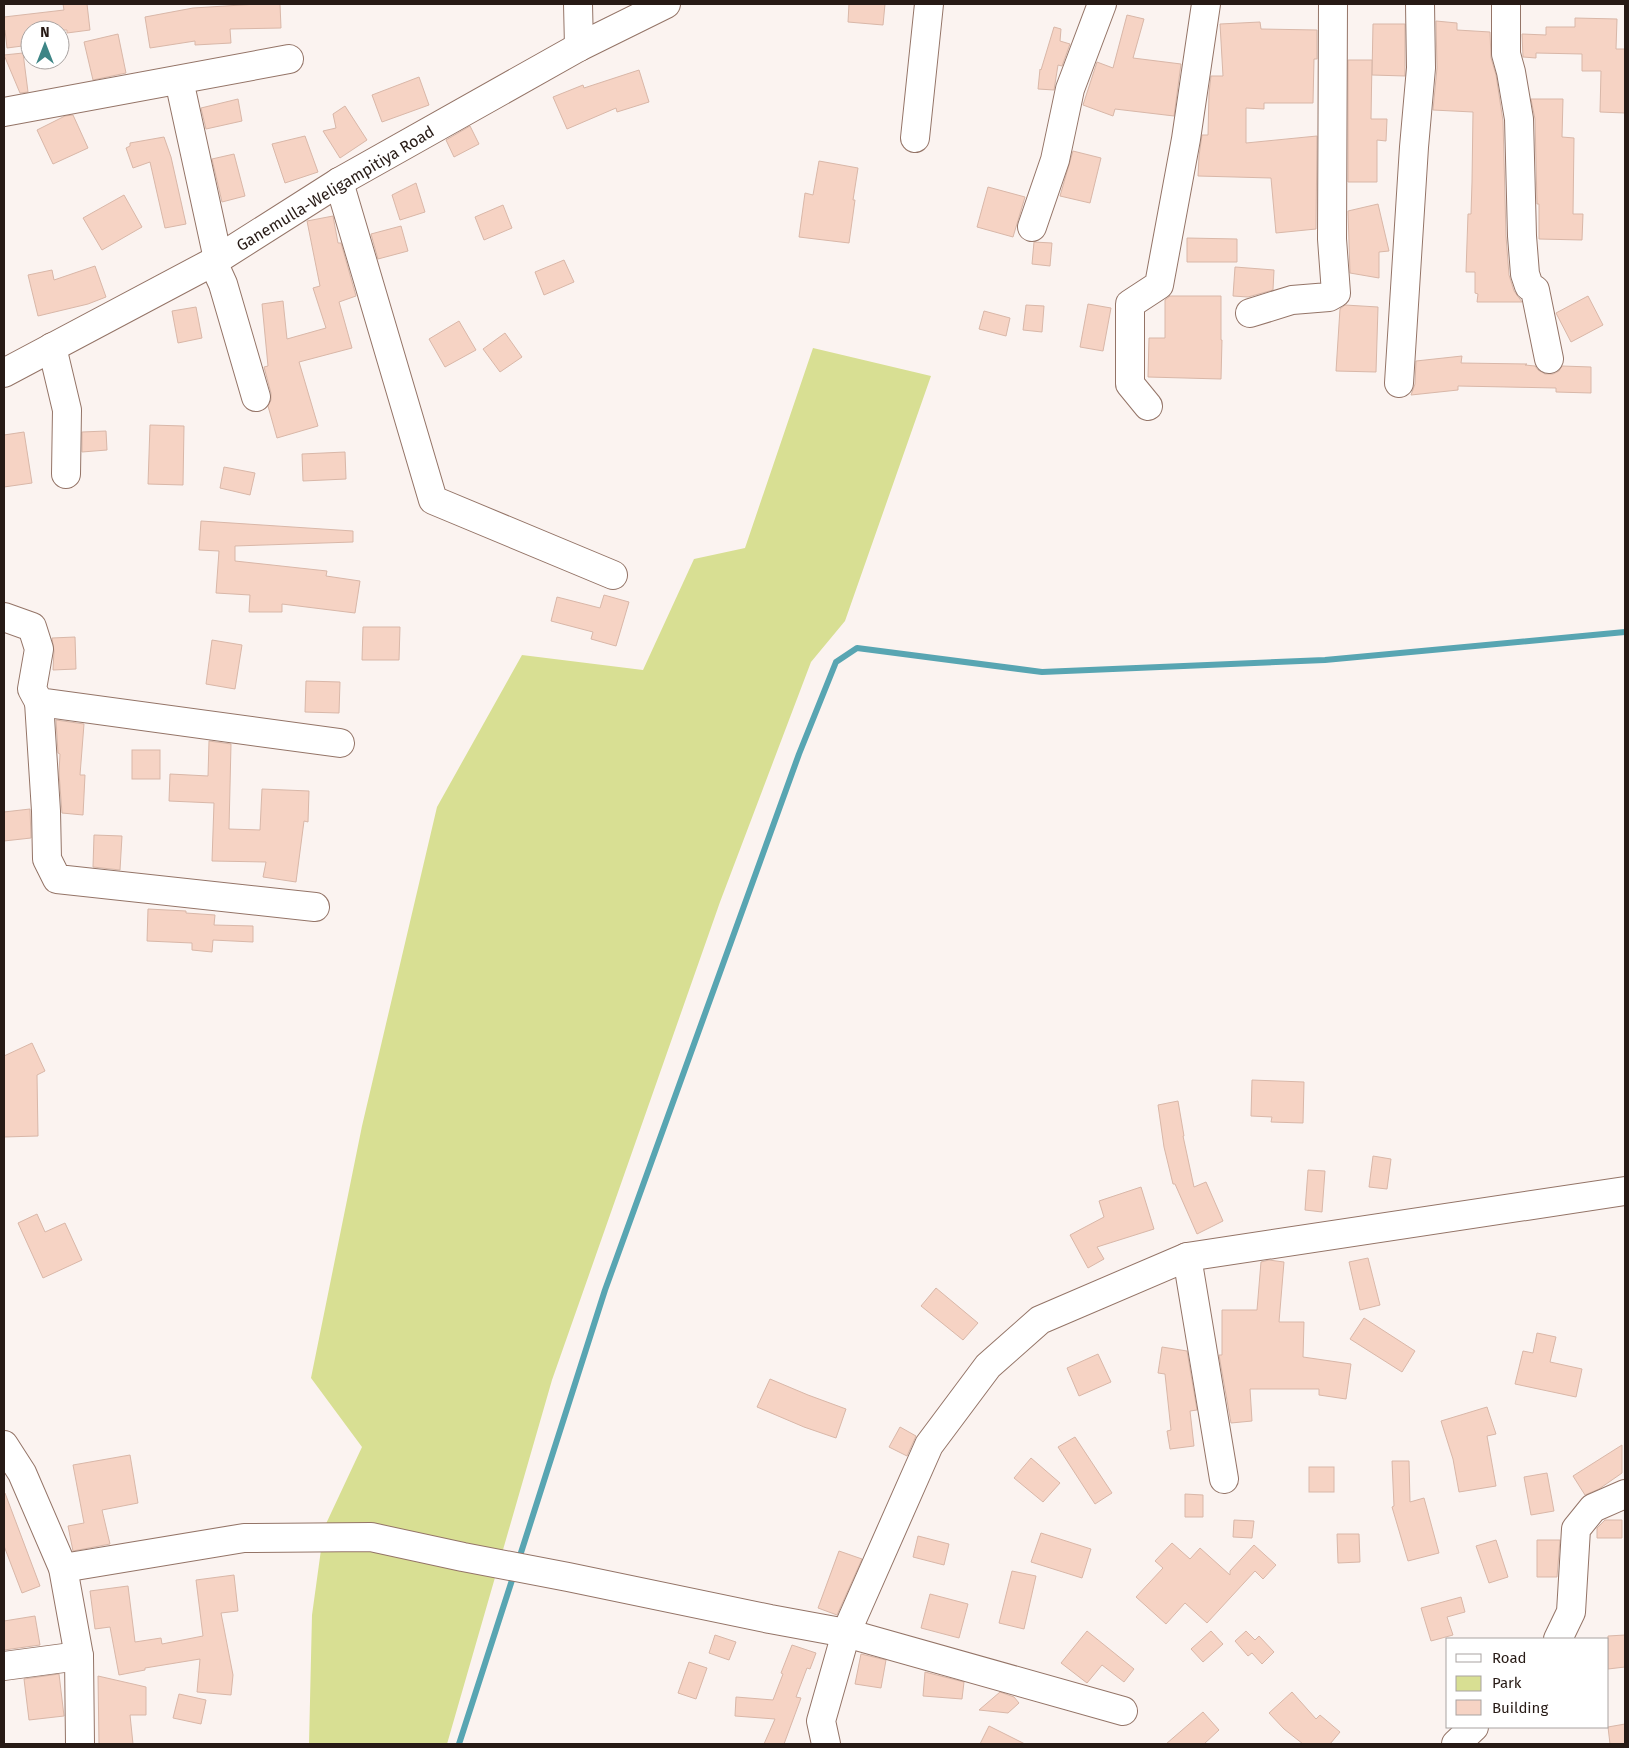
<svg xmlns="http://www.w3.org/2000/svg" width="1629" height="1748" viewBox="0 0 1629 1748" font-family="'Fira Sans',sans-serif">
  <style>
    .green { fill: #d8df93 }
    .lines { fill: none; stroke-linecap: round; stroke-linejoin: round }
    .stream { stroke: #58a5b2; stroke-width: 6 }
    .building { fill: #f6d3c4; stroke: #d9b7a8 }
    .minor-casing { stroke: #947467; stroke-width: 30 }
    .minor { stroke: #fff; stroke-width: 28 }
    .labels { text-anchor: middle; stroke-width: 4; stroke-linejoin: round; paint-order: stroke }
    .street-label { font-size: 16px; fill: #271a15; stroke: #fff }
  </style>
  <rect width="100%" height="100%" fill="#fbf3f0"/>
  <!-- green -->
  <path class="green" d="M 813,348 L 931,376 L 845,621 L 811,662 L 720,902 L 552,1380 L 447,1744 L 309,1744 L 312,1615 L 324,1528 L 362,1447 L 311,1378 L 362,1126 L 437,807 L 522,655 L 643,670 L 694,559 L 745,548 Z"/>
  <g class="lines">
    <!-- stream -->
    <g class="stream">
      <path d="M 518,1562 L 605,1290 L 799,754 L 836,662 L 857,648 L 1042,672 L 1325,660 L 1625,632"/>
      <path d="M 459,1744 L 514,1574"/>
    </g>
  </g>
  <!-- building -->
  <g class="building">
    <path d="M 63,4 L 87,4 L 90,30 L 67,33 L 67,30 L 30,30 L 30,45 L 7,48 L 5,30 L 4,30 L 4,17 L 64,10 Z"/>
    <path d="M 258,4 L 280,4 L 281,28 L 230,29 L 231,43 L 195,45 L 195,41 L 150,48 L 145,17 L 193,8 Z"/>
    <path d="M 849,4 L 885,4 L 883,25 L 848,22 Z"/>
    <path d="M 1127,15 L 1144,19 L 1133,58 L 1181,64 L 1174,116 L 1115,109 L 1113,116 L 1083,105 L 1097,62 L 1113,68 Z"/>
    <path d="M 1575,18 L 1617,19 L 1616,49 L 1625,49 L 1625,113 L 1600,112 L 1601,71 L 1582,71 L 1582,54 L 1536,53 L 1536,58 L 1523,57 L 1522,34 L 1546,35 L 1546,27 L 1575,27 Z"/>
    <path d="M 1436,21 L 1457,23 L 1457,30 L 1490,32 L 1491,58 L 1496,75 L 1503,121 L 1506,236 L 1509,275 L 1514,291 L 1522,302 L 1477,302 L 1478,294 L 1475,293 L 1475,272 L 1466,272 L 1468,214 L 1471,214 L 1472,182 L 1473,112 L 1433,110 L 1437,68 Z"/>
    <path d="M 1260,22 L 1261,29 L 1317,30 L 1317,59 L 1314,59 L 1313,103 L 1264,103 L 1264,109 L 1246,108 L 1246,143 L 1317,136 L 1316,229 L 1276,233 L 1271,178 L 1198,176 L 1199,156 L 1202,135 L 1208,135 L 1209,93 L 1211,76 L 1223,76 L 1220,24 Z"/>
    <path d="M 1373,24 L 1405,24 L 1405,76 L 1372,75 Z"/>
    <path d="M 1054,27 L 1061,29 L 1060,41 L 1070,44 L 1062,66 L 1058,65 L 1054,90 L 1038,89 L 1040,69 L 1041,70 Z"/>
    <path d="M 118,34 L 126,73 L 93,80 L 84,42 Z"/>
    <path d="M 23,53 L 28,92 L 20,93 L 4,55 Z"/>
    <path d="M 1348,60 L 1372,60 L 1371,119 L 1387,119 L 1386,141 L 1377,140 L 1377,182 L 1348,182 Z"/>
    <path d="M 639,70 L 649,102 L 617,112 L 616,108 L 567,129 L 553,97 L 583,85 L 584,88 Z"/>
    <path d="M 419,77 L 429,105 L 382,122 L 372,95 Z"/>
    <path d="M 238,99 L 242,121 L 206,129 L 201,108 Z"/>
    <path d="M 1531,99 L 1563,99 L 1562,137 L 1574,138 L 1573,214 L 1583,214 L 1582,240 L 1539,239 L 1539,204 L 1537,204 L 1535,119 Z"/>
    <path d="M 345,106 L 367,140 L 340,158 L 323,131 L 336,128 L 333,114 Z"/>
    <path d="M 73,115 L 88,148 L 53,164 L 37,130 L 65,116 Z"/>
    <path d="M 470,126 L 479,144 L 454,157 L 446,140 Z"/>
    <path d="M 305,136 L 318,172 L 285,183 L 272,144 Z"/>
    <path d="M 164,137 L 171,157 L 186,224 L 165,228 L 150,162 L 133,168 L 126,148 L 130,146 L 130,143 Z"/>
    <path d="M 1073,151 L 1101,158 L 1090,203 L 1060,196 Z"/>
    <path d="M 234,154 L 245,196 L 222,202 L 212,159 Z"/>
    <path d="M 819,161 L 858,168 L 853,200 L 855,200 L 849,243 L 799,237 L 805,193 L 813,195 Z"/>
    <path d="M 416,183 L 425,212 L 400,220 L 392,195 Z"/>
    <path d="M 988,187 L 1025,197 L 1013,237 L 977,227 Z"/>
    <path d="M 124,195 L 142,227 L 102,250 L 83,218 Z"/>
    <path d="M 1378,204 L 1389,251 L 1379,252 L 1379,278 L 1350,273 L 1348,211 Z"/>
    <path d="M 503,205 L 512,228 L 484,240 L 475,217 Z"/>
    <path d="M 333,216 L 338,243 L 341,243 L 356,296 L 339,302 L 352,348 L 299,362 L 318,426 L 277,438 L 268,406 L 271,400 L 271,393 L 264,367 L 268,366 L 262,304 L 283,301 L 287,339 L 326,328 L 313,288 L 320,286 L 307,221 Z"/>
    <path d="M 401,226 L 408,251 L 378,259 L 371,234 Z"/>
    <path d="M 1187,238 L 1237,239 L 1237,262 L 1187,262 Z"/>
    <path d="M 1034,242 L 1052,243 L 1050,266 L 1032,264 Z"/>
    <path d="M 564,260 L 574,282 L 544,295 L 535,272 Z"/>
    <path d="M 95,266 L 106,297 L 88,304 L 38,316 L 28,275 L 52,270 L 54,280 Z"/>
    <path d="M 1235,267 L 1274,270 L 1273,290 L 1248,297 L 1233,296 Z"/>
    <path d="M 1170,296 L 1221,296 L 1221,340 L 1222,340 L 1221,379 L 1148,377 L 1149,338 L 1165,338 L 1165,300 Z"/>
    <path d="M 1588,296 L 1603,325 L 1571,342 L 1556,313 Z"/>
    <path d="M 1088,304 L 1111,308 L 1103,351 L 1080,347 Z"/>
    <path d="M 1026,305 L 1044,306 L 1042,332 L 1023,330 Z"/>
    <path d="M 1345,305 L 1378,307 L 1376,372 L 1336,371 L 1340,309 Z"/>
    <path d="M 196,307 L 202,338 L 178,343 L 172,311 Z"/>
    <path d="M 984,311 L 1010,318 L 1006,336 L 979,329 Z"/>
    <path d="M 459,321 L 476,350 L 445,367 L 429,339 Z"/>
    <path d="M 505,333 L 522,357 L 500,372 L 483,349 Z"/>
    <path d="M 1462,356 L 1461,363 L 1527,364 L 1525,365 L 1535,366 L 1538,370 L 1545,374 L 1553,374 L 1559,371 L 1562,366 L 1591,367 L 1591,393 L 1556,392 L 1556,388 L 1458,386 L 1458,390 L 1411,395 L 1415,384 L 1416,361 Z"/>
    <path d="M 150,425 L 184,426 L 183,485 L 148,484 Z"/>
    <path d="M 106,431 L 107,450 L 82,452 L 82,432 Z"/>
    <path d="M 24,432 L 32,483 L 4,487 L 4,435 Z"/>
    <path d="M 345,452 L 346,479 L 303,481 L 302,454 Z"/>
    <path d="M 224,467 L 255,473 L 250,495 L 220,488 Z"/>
    <path d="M 201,521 L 353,531 L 353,542 L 235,546 L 235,561 L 327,571 L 326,576 L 360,581 L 355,613 L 282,604 L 282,612 L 249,612 L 250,595 L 216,593 L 219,551 L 199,550 Z"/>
    <path d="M 604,595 L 629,602 L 616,646 L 591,639 L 593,632 L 551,621 L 557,597 L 600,608 Z"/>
    <path d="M 363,627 L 400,627 L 399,660 L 362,660 Z"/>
    <path d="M 75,637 L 76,669 L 53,670 L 54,651 L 52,638 Z"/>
    <path d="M 212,640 L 242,645 L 235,689 L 206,684 Z"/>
    <path d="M 306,681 L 340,682 L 339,713 L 305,712 Z"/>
    <path d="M 56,720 L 84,724 L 80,775 L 85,775 L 83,815 L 62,813 L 59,773 L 60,754 L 58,753 Z"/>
    <path d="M 209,741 L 231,744 L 229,829 L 260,830 L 262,789 L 309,791 L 308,822 L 304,821 L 296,882 L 263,877 L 266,862 L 212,861 L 214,803 L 169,801 L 170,774 L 208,776 Z"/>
    <rect x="132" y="750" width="28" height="29"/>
    <path d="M 30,809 L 31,838 L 4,841 L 4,812 Z"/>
    <path d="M 94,835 L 122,836 L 120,870 L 93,867 Z"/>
    <path d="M 148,909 L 186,911 L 186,913 L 215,915 L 214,925 L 253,926 L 253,942 L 213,940 L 212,952 L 192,950 L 192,943 L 147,941 Z"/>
    <path d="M 32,1043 L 45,1071 L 37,1075 L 38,1136 L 4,1137 L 4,1056 Z"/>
    <path d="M 1252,1080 L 1304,1082 L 1303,1123 L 1271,1122 L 1272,1117 L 1251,1116 Z"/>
    <path d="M 1178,1101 L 1184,1136 L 1183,1136 L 1194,1187 L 1206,1182 L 1223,1221 L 1197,1234 L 1175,1184 L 1173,1184 L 1164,1147 L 1158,1105 Z"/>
    <path d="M 1373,1156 L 1391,1159 L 1387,1189 L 1369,1187 Z"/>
    <path d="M 1308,1170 L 1325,1171 L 1322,1212 L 1305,1210 Z"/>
    <path d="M 1141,1187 L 1154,1229 L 1097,1247 L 1104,1259 L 1088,1268 L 1070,1235 L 1104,1217 L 1099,1201 Z"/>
    <path d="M 37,1214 L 45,1232 L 65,1223 L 82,1260 L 43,1278 L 18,1223 Z"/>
    <path d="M 1368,1258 L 1380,1305 L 1360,1310 L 1349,1262 Z"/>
    <path d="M 1269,1260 L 1284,1262 L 1279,1322 L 1304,1322 L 1303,1357 L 1351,1364 L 1346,1399 L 1319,1395 L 1319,1389 L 1250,1389 L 1252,1421 L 1231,1423 L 1219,1355 L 1222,1355 L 1222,1310 L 1257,1310 L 1261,1262 Z"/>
    <path d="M 936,1288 L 978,1323 L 963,1340 L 921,1306 Z"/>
    <path d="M 1364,1318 L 1415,1351 L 1402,1372 L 1350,1339 Z"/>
    <path d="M 1537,1333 L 1556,1337 L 1550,1362 L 1582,1369 L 1576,1397 L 1515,1384 L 1523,1351 L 1533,1353 Z"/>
    <path d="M 1162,1347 L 1187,1351 L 1197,1410 L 1190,1411 L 1194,1446 L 1170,1449 L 1167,1431 L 1171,1430 L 1165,1374 L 1158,1373 Z"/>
    <path d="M 1098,1354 L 1111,1382 L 1079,1396 L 1067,1368 Z"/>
    <path d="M 770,1379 L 808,1395 L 846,1409 L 836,1438 L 804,1427 L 757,1407 Z"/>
    <path d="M 1487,1407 L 1496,1434 L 1487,1436 L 1496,1486 L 1459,1492 L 1453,1459 L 1441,1421 Z"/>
    <path d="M 900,1427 L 916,1436 L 907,1456 L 889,1447 Z"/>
    <path d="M 1075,1437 L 1112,1493 L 1095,1504 L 1058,1447 Z"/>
    <path d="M 1622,1445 L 1622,1473 L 1599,1489 L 1585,1495 L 1573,1476 Z"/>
    <path d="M 130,1455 L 138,1503 L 102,1510 L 110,1544 L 73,1551 L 68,1526 L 84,1523 L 73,1465 Z"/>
    <path d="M 1031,1458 L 1060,1483 L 1043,1502 L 1014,1478 Z"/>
    <path d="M 1392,1461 L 1409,1461 L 1410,1502 L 1424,1498 L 1439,1553 L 1408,1561 L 1392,1507 L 1394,1506 Z"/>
    <rect x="1309" y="1467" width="25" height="25"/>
    <path d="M 1547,1473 L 1554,1511 L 1531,1515 L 1524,1477 Z"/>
    <path d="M 5,1493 L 40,1586 L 22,1593 L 4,1546 L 4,1494 Z"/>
    <path d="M 1185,1494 L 1203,1495 L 1203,1517 L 1185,1517 Z"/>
    <path d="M 1234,1520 L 1254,1521 L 1252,1538 L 1233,1537 Z"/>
    <path d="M 1605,1520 L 1622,1520 L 1622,1538 L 1597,1538 L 1597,1528 Z"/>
    <path d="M 1041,1533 L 1091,1549 L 1082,1578 L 1031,1562 Z"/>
    <path d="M 1337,1534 L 1359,1534 L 1360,1562 L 1338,1563 Z"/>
    <path d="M 918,1536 L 949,1544 L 944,1565 L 913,1557 Z"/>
    <path d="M 1496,1540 L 1508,1577 L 1489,1583 L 1476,1546 Z"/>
    <path d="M 1537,1540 L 1560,1540 L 1557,1577 L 1537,1577 Z"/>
    <path d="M 1172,1543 L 1190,1559 L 1200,1548 L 1230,1575 L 1230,1571 L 1254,1545 L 1276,1565 L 1263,1579 L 1255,1571 L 1207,1623 L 1185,1603 L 1166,1624 L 1136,1597 L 1163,1568 L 1155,1561 Z"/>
    <path d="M 839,1551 L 862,1559 L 837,1615 L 818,1608 Z"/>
    <path d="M 1012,1571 L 1036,1576 L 1024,1629 L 999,1623 Z"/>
    <path d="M 234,1575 L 238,1611 L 221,1613 L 233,1675 L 231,1695 L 197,1692 L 200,1659 L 145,1668 L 145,1670 L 119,1675 L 110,1627 L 95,1629 L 90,1591 L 128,1586 L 135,1642 L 161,1638 L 162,1644 L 203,1636 L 196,1580 Z"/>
    <path d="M 930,1594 L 968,1604 L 959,1638 L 921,1628 Z"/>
    <path d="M 1461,1597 L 1465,1612 L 1447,1617 L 1453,1635 L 1431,1641 L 1421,1608 Z"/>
    <path d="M 35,1616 L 40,1645 L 4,1650 L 4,1621 Z"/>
    <path d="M 1087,1631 L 1134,1669 L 1124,1682 L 1102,1665 L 1087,1683 L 1061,1663 Z"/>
    <path d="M 1211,1631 L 1223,1644 L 1203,1662 L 1191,1649 Z"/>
    <path d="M 1246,1631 L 1255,1640 L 1259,1636 L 1274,1652 L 1262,1664 L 1252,1653 L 1248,1656 L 1235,1641 Z"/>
    <path d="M 715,1635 L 736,1642 L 729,1660 L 709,1653 Z"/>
    <path d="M 1625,1635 L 1625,1667 L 1608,1669 L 1608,1636 Z"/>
    <path d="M 792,1645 L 816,1653 L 810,1669 L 807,1668 L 796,1697 L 801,1698 L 784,1744 L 764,1744 L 775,1719 L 735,1716 L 736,1697 L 773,1700 L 783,1674 L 781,1673 Z"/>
    <path d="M 861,1654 L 886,1660 L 881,1688 L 855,1684 Z"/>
    <path d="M 689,1662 L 707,1668 L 696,1699 L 678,1693 Z"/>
    <path d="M 925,1672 L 964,1682 L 962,1699 L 923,1696 Z"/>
    <path d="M 59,1674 L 64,1716 L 29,1720 L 24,1679 Z"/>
    <path d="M 98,1676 L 146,1687 L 146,1715 L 130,1715 L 133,1744 L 99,1744 Z"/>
    <path d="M 1000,1692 L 1014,1697 L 1019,1703 L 1008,1713 L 979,1710 Z"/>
    <path d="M 1292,1692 L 1316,1719 L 1320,1715 L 1340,1732 L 1330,1744 L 1303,1744 L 1284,1729 L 1269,1713 Z"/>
    <path d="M 179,1694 L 206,1700 L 201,1724 L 173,1718 Z"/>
    <path d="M 1203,1712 L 1219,1730 L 1204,1744 L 1166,1744 Z"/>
    <path d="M 1625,1724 L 1625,1744 L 1610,1744 L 1608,1727 Z"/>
    <path d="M 989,1726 L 1025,1744 L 980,1744 Z"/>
  </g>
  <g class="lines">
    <defs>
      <g id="minor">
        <path d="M 578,4 L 579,47"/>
        <path d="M 1506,4 L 1506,54 L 1511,72 L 1519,119 L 1522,236 L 1525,274 L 1529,286 L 1535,290 L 1549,359"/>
        <path d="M 179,80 L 218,259"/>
        <path d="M 4,112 L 289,59"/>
        <path d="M 915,138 L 929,4"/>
        <path d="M 339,182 L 433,500 L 613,575"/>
        <path d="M 1032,227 L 1055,160 L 1070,89 L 1102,4"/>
        <path d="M 213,262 L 223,284 L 256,397"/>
        <path d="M 1250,313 L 1292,300 L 1329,297 L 1336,293 L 1332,239 L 1333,4"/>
        <path d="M 52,347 L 67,410 L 66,474"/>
        <path d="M 4,373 L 213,262 L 339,182 L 579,47 L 666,4"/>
        <path d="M 1399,383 L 1414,147 L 1421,68 L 1420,4"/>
        <path d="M 1148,406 L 1130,384 L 1130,304 L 1159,285 L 1186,139 L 1206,4"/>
        <path d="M 4,617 L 32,627 L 39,649 L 32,689 L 39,702 L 340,743"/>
        <path d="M 39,702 L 46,811 L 47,859 L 57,879 L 315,907"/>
        <path d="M 1187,1257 L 1224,1479"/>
        <path d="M 4,1445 L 22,1473 L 63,1568 L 79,1656 L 80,1744"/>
        <path d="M 63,1568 L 244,1538 L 371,1537 L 463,1557 L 568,1577 L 770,1619 L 846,1633 L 1123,1711"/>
        <path d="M 1558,1639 L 1571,1612 L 1576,1529 L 1593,1508 L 1625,1494"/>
        <path d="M 4,1666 L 79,1656"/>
        <path d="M 826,1744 L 821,1721 L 846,1633 L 929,1445 L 988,1366 L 1040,1320 L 1187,1257 L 1625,1191"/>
        <path d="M 1456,1744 L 1474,1727"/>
      </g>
    </defs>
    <!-- minor casing -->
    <use href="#minor" class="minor-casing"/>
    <!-- minor -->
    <use href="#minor" class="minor"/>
  </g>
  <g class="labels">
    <!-- street labels -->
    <g class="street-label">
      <text transform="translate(335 188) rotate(-31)" y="6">Ganemulla-Weligampitiya Road</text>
    </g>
  </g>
  <!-- border -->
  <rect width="1629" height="1748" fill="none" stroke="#271a15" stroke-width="10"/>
  <!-- legend -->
  <rect x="1446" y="1638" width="162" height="90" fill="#ffffff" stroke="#a9a3a1"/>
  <rect x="1456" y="1654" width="25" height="8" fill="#ffffff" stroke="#a9a3a1"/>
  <text x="1492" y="1663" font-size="15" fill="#271a15">Road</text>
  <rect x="1456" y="1676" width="25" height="15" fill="#d8df93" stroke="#a9a3a1"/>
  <text x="1492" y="1688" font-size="15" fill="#271a15">Park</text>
  <rect x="1456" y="1700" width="25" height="15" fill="#f6d3c4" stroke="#a9a3a1"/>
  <text x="1492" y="1713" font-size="15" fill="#271a15">Building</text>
  <!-- north arrow -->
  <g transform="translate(45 45)"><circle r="24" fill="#ffffff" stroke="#a9a3a1"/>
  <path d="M0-4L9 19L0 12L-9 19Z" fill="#3d8586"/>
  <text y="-8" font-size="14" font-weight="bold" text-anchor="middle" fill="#271a15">N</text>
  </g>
</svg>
